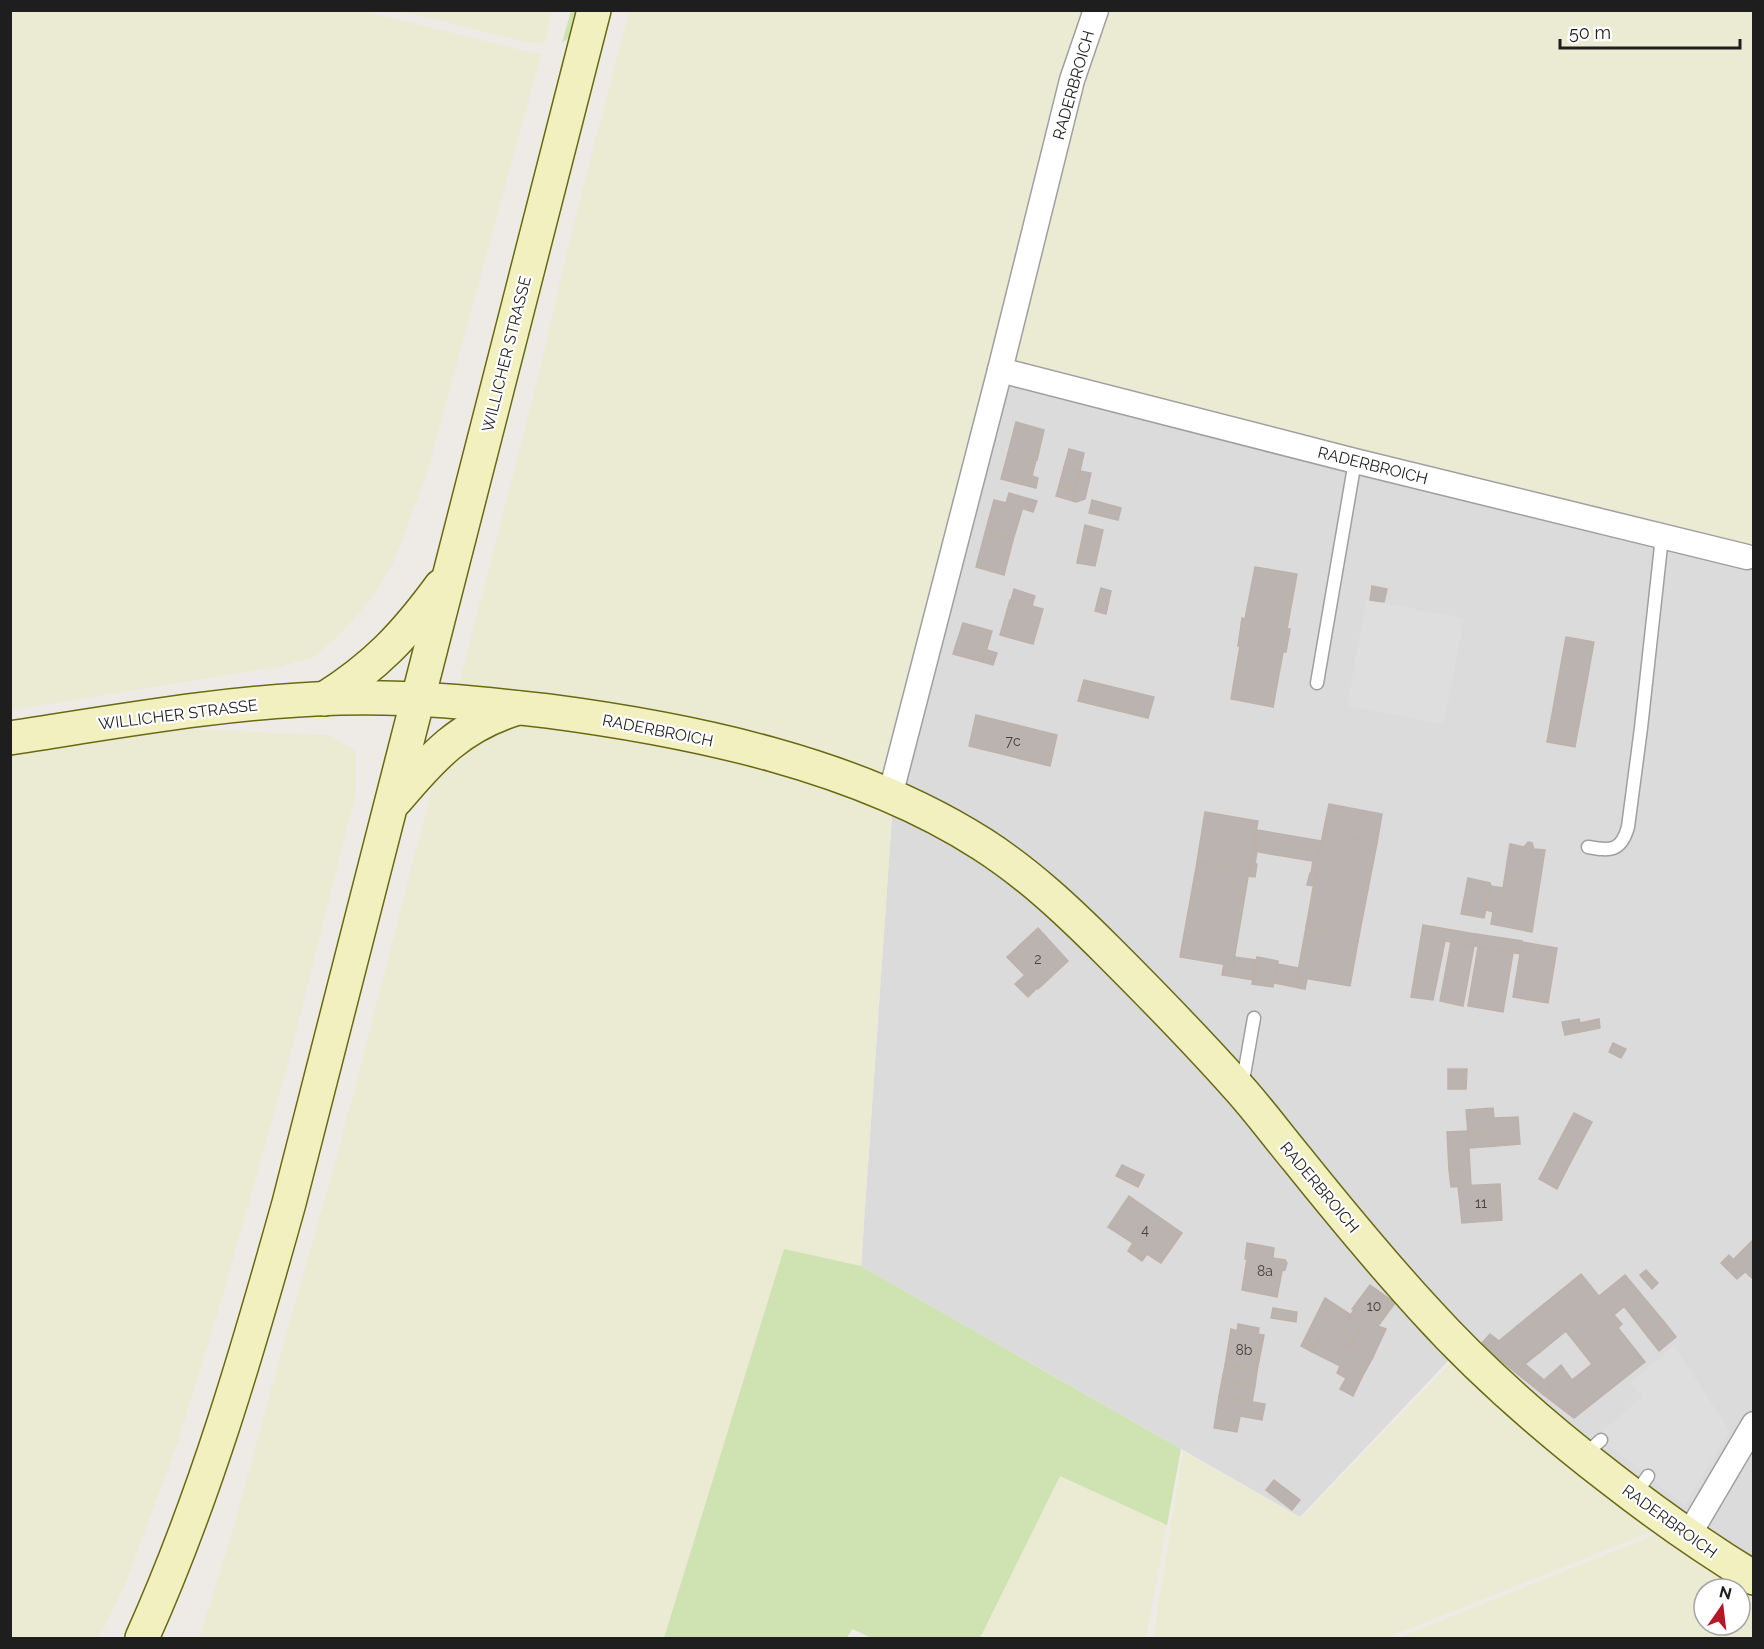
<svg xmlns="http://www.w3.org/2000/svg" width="1764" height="1649" viewBox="0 0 1764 1649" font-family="Raleway,sans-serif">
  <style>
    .residential { fill: #dcdbdc }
    .farmland { fill: #ebead3; fill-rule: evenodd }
    .grass { fill: #cee3b1 }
    .parking { fill: #dedede }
    .building { fill: #bbb3af; stroke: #beb1aa; stroke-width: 1.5 }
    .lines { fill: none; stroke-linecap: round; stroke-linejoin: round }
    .lane-casing { stroke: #9f9f9f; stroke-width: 15 }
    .street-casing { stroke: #9f9f9f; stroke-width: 27 }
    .secondary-casing { stroke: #686a11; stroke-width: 36 }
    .lane { stroke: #fff; stroke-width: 12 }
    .street { stroke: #fff; stroke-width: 24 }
    .secondary { stroke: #f2f0bf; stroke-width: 33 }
    .labels { text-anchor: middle; stroke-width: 4.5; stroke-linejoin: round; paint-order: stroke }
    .number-label { font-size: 14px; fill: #454342 }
    .street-label { font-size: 16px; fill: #1e1e1e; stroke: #fff }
  </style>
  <rect width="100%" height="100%" fill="#eeebe6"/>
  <!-- residential -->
  <path class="residential" d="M 1003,375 L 1753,563 L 1753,1565 L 1535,1404 L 1468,1340 L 1300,1517 L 861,1266 L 892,816 Z"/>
  <!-- farmland -->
  <g class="farmland">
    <path d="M 11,10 L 364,11 L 541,55 L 427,473 L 394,561 L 374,595 L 344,630 L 314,657 L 278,667 L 11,710 Z"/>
    <path d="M 402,11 L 552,11 L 544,45 L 526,42 Z"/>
    <path d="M 629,11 L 1753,11 L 1753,553 L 995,365 L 961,483 L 892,816 L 861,1266 L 784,1250 L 664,1638 L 199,1638 L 232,1533 L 290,1320 L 339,1149 L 538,377 L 572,230 Z"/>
    <path d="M 179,729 L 329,735 L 356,751 L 356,793 L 284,1078 L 221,1302 L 178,1442 L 124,1587 L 99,1638 L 11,1638 L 11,754 Z"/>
    <path d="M 1459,1354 L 1668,1525 L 1386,1638 L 1153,1638 L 1183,1451 L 1301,1518 Z"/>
    <path d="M 1060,1475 L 1167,1525 L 1146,1638 L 980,1638 Z"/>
    <path d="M 1672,1528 L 1753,1584 L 1753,1638 L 1397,1638 ZM 1704,1589 L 1740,1589 L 1740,1625 L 1704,1625 Z"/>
  </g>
  <!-- grass -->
  <g class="grass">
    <path d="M 571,11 L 578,11 L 571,36 L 562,43 Z"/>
    <path d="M 784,1249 L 861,1266 L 1181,1449 L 1167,1525 L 1060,1476 L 980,1638 L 872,1638 L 852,1629 L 847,1638 L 664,1638 Z"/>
  </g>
  <!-- parking -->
  <g class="parking">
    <path d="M 1366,600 L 1464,618 L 1444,724 L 1347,706 Z"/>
    <path d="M 1674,1346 L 1730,1431 L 1685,1505 L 1596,1436 L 1642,1397 L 1630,1383 Z"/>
  </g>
  <!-- building -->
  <g class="building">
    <path d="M 1016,422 L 1044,430 L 1037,460 L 1008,453 Z"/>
    <path d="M 1069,449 L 1084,453 L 1080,471 L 1064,467 Z"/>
    <path d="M 1008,453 L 1036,460 L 1032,476 L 1038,478 L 1036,488 L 1001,479 Z"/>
    <path d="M 1064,467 L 1080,471 L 1075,490 L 1059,486 Z"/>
    <path d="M 1080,471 L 1091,473 L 1085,499 L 1076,502 L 1073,501 Z"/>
    <path d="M 1059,486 L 1075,490 L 1073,501 L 1056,496 Z"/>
    <path d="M 1009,493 L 1037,501 L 1033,512 L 1006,503 Z"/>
    <path d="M 994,500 L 1023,507 L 1013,540 L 985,533 Z"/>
    <path d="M 1092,500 L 1121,508 L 1118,520 L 1089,513 Z"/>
    <path d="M 1085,525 L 1103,530 L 1095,566 L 1077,563 Z"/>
    <path d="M 985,533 L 1013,540 L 1004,575 L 976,567 Z"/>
    <path d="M 1255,567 L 1297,574 L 1287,629 L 1290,629 L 1286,652 L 1283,652 L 1273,707 L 1231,699 L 1240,646 L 1238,646 L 1242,618 L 1245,619 Z"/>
    <path d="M 1372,586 L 1387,589 L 1384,602 L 1370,600 Z"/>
    <path d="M 1101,588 L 1111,591 L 1106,614 L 1095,611 Z"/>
    <path d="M 1014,589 L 1035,596 L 1032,606 L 1011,600 Z"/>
    <path d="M 1010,600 L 1043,609 L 1033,644 L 1000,635 Z"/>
    <path d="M 963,623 L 992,631 L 983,662 L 953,654 Z"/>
    <path d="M 1566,637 L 1594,642 L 1575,747 L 1547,742 Z"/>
    <path d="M 987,650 L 997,653 L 993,665 L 983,662 Z"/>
    <path d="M 1084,680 L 1154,697 L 1148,718 L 1078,701 Z"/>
    <path d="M 976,715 L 1057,735 L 1050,766 L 969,746 Z"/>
    <path d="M 1329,804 L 1382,814 L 1377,843 L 1323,833 Z"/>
    <path d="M 1205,812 L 1258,821 L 1249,871 L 1197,862 Z"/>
    <path d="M 1257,830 L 1322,841 L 1318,862 L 1253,851 Z"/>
    <path d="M 1323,833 L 1377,843 L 1359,936 L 1306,927 Z"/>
    <path d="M 1528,842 L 1532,843 L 1534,849 L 1545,850 L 1532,932 L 1491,924 L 1493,912 L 1486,910 L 1491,886 L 1503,888 L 1510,844 L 1524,847 Z"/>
    <path d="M 1253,851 L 1257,851 L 1255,864 L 1251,863 Z"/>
    <path d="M 1313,861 L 1318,862 L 1316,875 L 1311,874 Z"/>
    <path d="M 1197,862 L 1249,871 L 1233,966 L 1180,957 Z"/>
    <path d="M 1251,863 L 1257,864 L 1255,877 L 1248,876 Z"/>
    <path d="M 1310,873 L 1316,875 L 1314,886 L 1307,885 Z"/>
    <path d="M 1468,878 L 1490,883 L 1491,886 L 1484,918 L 1461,914 Z"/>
    <path d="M 1423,925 L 1476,934 L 1474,946 L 1421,937 Z"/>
    <path d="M 1306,927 L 1359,936 L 1350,986 L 1297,977 Z"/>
    <path d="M 1038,928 L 1068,961 L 1038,989 L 1007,957 Z"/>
    <path d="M 1476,934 L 1522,941 L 1520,954 L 1474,946 Z"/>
    <path d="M 1421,937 L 1445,941 L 1433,1000 L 1411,997 Z"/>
    <path d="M 1451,942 L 1474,946 L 1463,1006 L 1440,1001 Z"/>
    <path d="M 1522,942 L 1557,948 L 1548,1003 L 1513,997 Z"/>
    <path d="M 1478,947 L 1513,953 L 1503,1012 L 1468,1006 Z"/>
    <path d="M 1234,957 L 1256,960 L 1253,980 L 1222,975 L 1224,964 L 1233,966 Z"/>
    <path d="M 1257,957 L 1278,961 L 1273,987 L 1252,984 Z"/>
    <path d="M 1277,964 L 1299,968 L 1297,977 L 1307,979 L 1305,989 L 1274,983 Z"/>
    <path d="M 1025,975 L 1037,988 L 1028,997 L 1015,984 Z"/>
    <path d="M 1579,1019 L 1580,1023 L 1599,1019 L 1600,1028 L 1565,1035 L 1562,1022 Z"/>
    <path d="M 1613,1043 L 1626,1049 L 1621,1058 L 1609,1052 Z"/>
    <path d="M 1448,1069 L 1467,1069 L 1466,1089 L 1448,1089 Z"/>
    <path d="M 1493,1108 L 1494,1118 L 1518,1117 L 1520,1144 L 1496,1146 L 1495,1133 L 1468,1134 L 1466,1110 Z"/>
    <path d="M 1574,1113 L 1592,1122 L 1584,1137 L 1566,1128 Z"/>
    <path d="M 1566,1128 L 1584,1137 L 1567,1169 L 1549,1160 Z"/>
    <path d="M 1468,1131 L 1470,1168 L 1449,1170 L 1447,1132 Z"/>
    <path d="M 1495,1133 L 1496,1146 L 1469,1148 L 1468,1134 Z"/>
    <path d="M 1549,1160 L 1567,1169 L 1557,1189 L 1539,1179 Z"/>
    <path d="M 1122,1165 L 1144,1175 L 1138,1187 L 1116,1176 Z"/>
    <path d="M 1470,1168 L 1471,1186 L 1451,1187 L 1449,1170 Z"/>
    <path d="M 1500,1184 L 1502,1220 L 1462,1223 L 1458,1186 Z"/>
    <path d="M 1129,1196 L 1182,1233 L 1161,1263 L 1147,1254 L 1142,1261 L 1128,1251 L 1133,1243 L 1108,1227 Z"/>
    <path d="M 1752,1241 L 1754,1242 L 1754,1280 L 1733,1260 Z"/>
    <path d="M 1247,1243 L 1274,1248 L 1273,1258 L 1285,1260 L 1287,1263 L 1285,1270 L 1282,1271 L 1277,1297 L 1242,1290 L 1247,1259 L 1245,1259 Z"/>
    <path d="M 1729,1255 L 1745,1272 L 1737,1279 L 1721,1263 Z"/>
    <path d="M 1646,1270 L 1658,1283 L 1652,1289 L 1640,1275 Z"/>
    <path d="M 1581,1274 L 1614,1315 L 1577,1345 L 1544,1304 Z"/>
    <path d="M 1625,1275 L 1640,1293 L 1614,1315 L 1599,1296 Z"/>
    <path d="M 1370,1285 L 1395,1303 L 1378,1326 L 1352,1309 Z"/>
    <path d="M 1640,1293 L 1665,1323 L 1648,1337 L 1624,1306 Z"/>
    <path d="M 1325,1298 L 1351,1315 L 1346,1321 L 1359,1330 L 1351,1346 L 1311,1326 Z"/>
    <path d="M 1544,1304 L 1566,1331 L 1539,1353 L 1517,1326 Z"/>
    <path d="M 1273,1308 L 1297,1312 L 1296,1322 L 1271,1318 Z"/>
    <path d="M 1354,1310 L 1378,1326 L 1386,1329 L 1373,1357 L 1351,1346 L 1359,1330 L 1346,1321 Z"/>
    <path d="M 1614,1315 L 1622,1324 L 1618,1328 L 1645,1362 L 1574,1418 L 1544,1395 L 1569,1376 L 1572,1380 L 1592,1364 L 1577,1345 Z"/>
    <path d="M 1665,1323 L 1676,1337 L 1659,1351 L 1648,1337 Z"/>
    <path d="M 1238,1324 L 1259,1328 L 1258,1334 L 1264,1335 L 1257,1371 L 1225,1365 L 1231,1329 L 1237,1331 Z"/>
    <path d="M 1311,1326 L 1322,1332 L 1312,1352 L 1301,1346 Z"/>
    <path d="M 1517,1326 L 1539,1353 L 1515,1372 L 1488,1350 Z"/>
    <path d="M 1322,1332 L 1373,1357 L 1362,1377 L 1312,1352 Z"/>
    <path d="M 1490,1334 L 1499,1341 L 1488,1350 L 1481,1344 Z"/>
    <path d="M 1525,1364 L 1544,1380 L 1553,1387 L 1544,1395 L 1515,1372 Z"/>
    <path d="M 1225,1365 L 1257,1371 L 1255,1386 L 1222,1380 Z"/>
    <path d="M 1561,1365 L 1569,1376 L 1553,1387 L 1544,1380 Z"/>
    <path d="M 1340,1366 L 1362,1377 L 1353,1396 L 1340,1389 L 1346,1378 L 1337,1373 Z"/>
    <path d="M 1222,1380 L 1255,1386 L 1252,1402 L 1219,1396 Z"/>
    <path d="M 1219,1396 L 1265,1404 L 1262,1420 L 1240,1416 L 1237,1432 L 1214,1428 Z"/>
    <path d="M 1274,1480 L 1300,1500 L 1292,1510 L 1266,1490 Z"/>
  </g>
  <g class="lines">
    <defs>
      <g id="lane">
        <path d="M 1317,683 L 1355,461"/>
        <path d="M 1588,847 C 1610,851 1621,852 1628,827 L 1641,728 L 1662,537"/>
        <path d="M 1242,1086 L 1254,1018"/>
        <path d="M 1584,1455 L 1601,1440"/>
        <path d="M 1635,1495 L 1648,1476"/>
      </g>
      <g id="street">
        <path d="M 1000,370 L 1355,461 L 1747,557"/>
        <path d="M 890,796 L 1000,370 L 1072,80 L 1096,10"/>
        <path d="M 1688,1536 L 1754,1424"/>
      </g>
      <g id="secondary">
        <path d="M 324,699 C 376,666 405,635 441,586"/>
        <path d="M 10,738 C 120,721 230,701 340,698 C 410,696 479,703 548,711 C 693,730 857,764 982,844 C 1029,874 1069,912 1108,951 C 1152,995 1196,1040 1237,1086 C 1258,1109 1277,1135 1297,1159 C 1338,1210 1380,1261 1424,1309 C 1480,1371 1543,1426 1609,1477 C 1655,1513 1703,1547 1754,1578"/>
        <path d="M 396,800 C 433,756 461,725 518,708"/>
        <path d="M 142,1638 C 205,1498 248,1350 289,1203 L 594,10"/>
      </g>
    </defs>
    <!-- lane casing -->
    <use href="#lane" class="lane-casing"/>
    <!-- street casing -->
    <use href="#street" class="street-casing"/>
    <!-- secondary casing -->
    <use href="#secondary" class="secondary-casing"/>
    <!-- lane -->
    <use href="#lane" class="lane"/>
    <!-- street -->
    <use href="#street" class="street"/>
    <!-- secondary -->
    <use href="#secondary" class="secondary"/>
  </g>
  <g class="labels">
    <!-- number labels -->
    <g class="number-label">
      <text x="1013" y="746">7c</text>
      <text x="1038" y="964">2</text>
      <text x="1481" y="1208">11</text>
      <text x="1145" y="1235">4</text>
      <text x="1265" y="1276">8a</text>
      <text x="1374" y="1311">10</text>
      <text x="1244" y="1355">8b</text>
    </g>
    <!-- street labels -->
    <g class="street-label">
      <text transform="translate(1073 85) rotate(-74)" y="6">RADERBROICH</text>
      <text transform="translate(506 354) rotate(-76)" y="6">WILLICHER STRASSE</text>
      <text transform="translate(1373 465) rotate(14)" y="6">RADERBROICH</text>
      <text transform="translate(178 714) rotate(-7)" y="6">WILLICHER STRASSE</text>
      <text transform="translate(658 730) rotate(11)" y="6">RADERBROICH</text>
      <text transform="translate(1320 1187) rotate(50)" y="6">RADERBROICH</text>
      <text transform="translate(1670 1521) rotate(36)" y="6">RADERBROICH</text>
    </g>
  </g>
  <!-- border -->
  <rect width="1764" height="1649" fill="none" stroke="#1e1e1e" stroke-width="24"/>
  <!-- north arrow -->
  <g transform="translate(1722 1607) rotate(14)"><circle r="28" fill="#ffffff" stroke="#a5a5a5" stroke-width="1.5"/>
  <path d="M0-4.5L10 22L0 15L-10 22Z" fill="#b61625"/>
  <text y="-9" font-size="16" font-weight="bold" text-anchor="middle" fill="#1e1e1e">N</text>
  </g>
  <!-- scale -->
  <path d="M1560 39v9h180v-9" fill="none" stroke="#1e1e1e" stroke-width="3"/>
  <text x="1569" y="39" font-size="18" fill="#1e1e1e" stroke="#ffffff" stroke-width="4.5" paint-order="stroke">50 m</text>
</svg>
